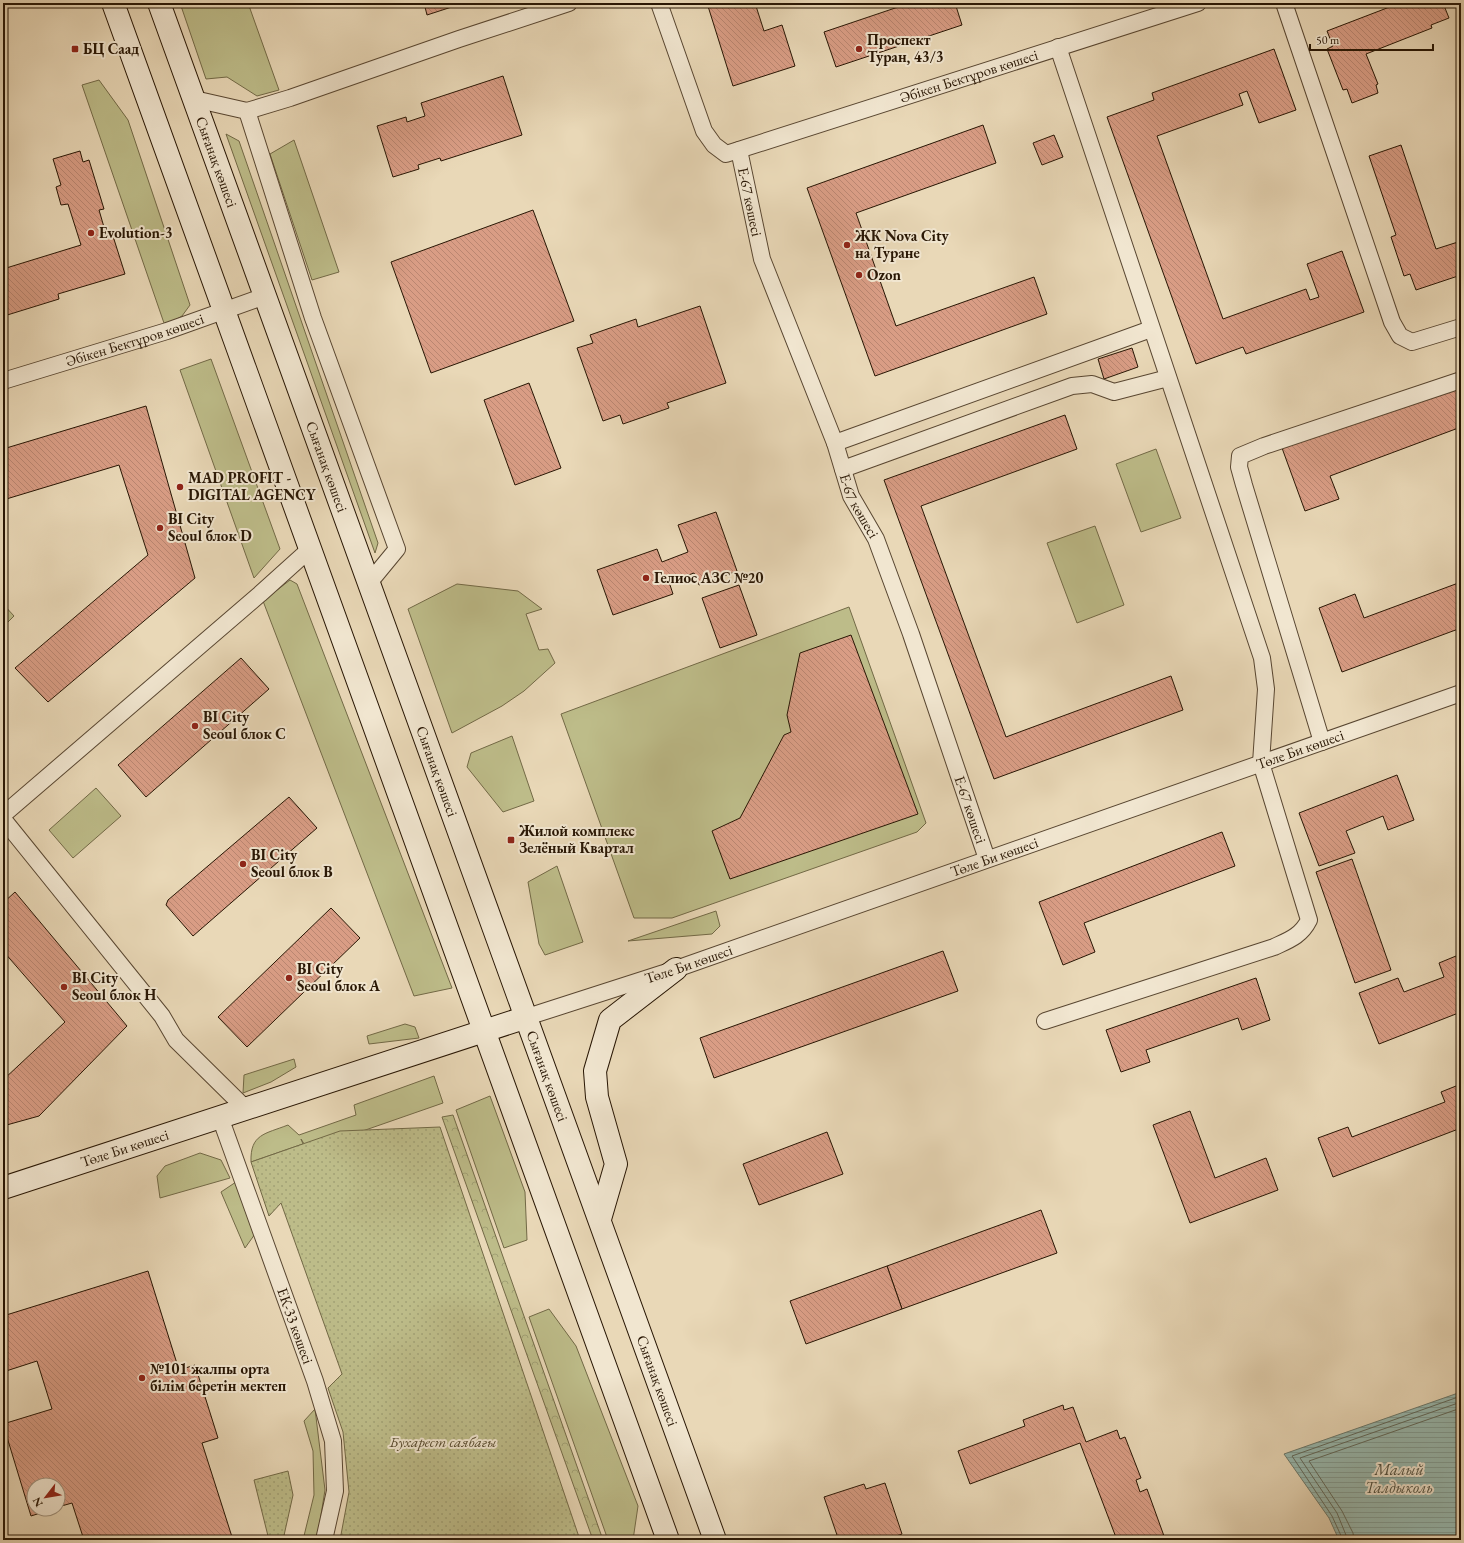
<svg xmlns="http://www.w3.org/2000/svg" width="1464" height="1543" viewBox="0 0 1464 1543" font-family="'EB Garamond',serif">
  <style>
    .grass { fill: #bdbc89; stroke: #726946 }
    .forest { fill: url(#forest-crowns); stroke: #726946 }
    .park { fill: url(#park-dots); stroke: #726946 }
    .water { fill: url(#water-rules); stroke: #6b786b }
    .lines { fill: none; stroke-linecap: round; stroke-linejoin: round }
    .shore { stroke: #60685a; stroke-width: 1 }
    .building { fill: url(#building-back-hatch); stroke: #281604 }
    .street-casing { stroke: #584631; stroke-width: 18 }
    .secondary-casing { stroke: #281604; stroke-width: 24 }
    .street { stroke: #f1e6d0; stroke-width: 16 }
    .secondary { stroke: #f1e6d0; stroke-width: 22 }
    .poi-dot { fill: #8f2418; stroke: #f1e6d0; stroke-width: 1.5 }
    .labels { text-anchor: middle; stroke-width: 4; stroke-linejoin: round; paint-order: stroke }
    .poi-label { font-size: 15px; font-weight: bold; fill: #281604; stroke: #f1e6d0; text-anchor: start }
    .street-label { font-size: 15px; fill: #281604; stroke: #f1e6d0 }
    .park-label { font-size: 15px; font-style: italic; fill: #55482c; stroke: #f1e6d0 }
    .water-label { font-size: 16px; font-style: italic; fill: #4f4f40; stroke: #f1e6d0 }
  </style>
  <defs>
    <pattern id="forest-crowns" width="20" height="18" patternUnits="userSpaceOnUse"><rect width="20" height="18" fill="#bdbc89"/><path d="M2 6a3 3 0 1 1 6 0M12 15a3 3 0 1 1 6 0" fill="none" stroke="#a2a175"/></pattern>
    <pattern id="park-dots" width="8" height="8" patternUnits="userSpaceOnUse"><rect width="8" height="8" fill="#bdbc89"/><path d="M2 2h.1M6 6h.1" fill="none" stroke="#a2a175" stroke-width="1.8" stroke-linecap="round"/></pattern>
    <pattern id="water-rules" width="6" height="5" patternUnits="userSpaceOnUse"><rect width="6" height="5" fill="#97b9b0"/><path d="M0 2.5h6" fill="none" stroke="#829e96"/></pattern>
    <pattern id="building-back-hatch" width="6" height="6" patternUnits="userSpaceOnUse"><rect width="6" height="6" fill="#d99d85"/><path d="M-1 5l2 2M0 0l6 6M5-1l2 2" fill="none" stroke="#ba8671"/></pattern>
  </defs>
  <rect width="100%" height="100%" fill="#e9d8b7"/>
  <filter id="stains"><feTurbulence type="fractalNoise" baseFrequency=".005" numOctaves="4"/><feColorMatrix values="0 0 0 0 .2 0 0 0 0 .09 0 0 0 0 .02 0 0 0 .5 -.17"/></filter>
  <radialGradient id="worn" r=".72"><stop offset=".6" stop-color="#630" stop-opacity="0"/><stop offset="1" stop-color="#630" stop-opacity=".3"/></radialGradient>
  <!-- grass -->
  <g class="grass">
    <path d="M 180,3 L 248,3 L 279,90 L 257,96 L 227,77 L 206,79 Z"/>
    <path d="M 99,80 L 128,120 L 190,305 L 182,316 L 165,326 L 82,85 Z"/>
    <path d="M 226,134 L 239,141 L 378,543 L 375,553 Z"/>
    <path d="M 294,140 L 339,272 L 312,280 L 270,154 Z"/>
    <path d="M 211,359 L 280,549 L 254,578 L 180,370 Z"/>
    <path d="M 1156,449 L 1181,518 L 1141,532 L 1116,464 Z"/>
    <path d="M 1095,526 L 1124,605 L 1077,623 L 1047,543 Z"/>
    <path d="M 290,580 L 297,584 L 452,988 L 414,996 L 263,601 Z"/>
    <path d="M 457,584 L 518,591 L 542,609 L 526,614 L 539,650 L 548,649 L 555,663 L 524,691 L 502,706 L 452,733 L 408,609 Z"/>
    <path d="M 3,604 L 14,616 L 3,627 Z"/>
    <path d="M 849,607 L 926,823 L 917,832 L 672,918 L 634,918 L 561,714 Z"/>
    <path d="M 512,736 L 534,801 L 503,812 L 467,767 L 471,753 Z"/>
    <path d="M 96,788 L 121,816 L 73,858 L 49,830 Z"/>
    <path d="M 557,866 L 583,942 L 545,955 L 539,944 L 528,882 Z"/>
    <path d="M 716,911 L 720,926 L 712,934 L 628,941 Z"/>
    <path d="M 405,1024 L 415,1027 L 419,1038 L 369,1044 L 367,1036 Z"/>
    <path d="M 294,1059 L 296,1067 L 271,1082 L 243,1093 L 244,1075 Z"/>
    <path d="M 434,1076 L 443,1103 L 308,1150 L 301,1139 L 303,1144 L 251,1162 C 250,1134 265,1134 288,1125 L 299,1135 L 356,1115 L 354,1105 Z"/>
    <path d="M 490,1096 L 525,1192 L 527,1240 L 504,1248 L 456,1110 Z"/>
    <path d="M 200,1153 L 221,1160 L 230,1178 L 160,1198 L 157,1176 L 165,1166 Z"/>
    <path d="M 236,1182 L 255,1234 L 245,1248 L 221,1192 Z"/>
    <path d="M 549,1309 L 576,1346 L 638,1506 L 633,1540 L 608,1540 L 529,1317 Z"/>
    <path d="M 315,1409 L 325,1490 L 317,1540 L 303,1540 L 314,1495 L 313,1451 L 304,1421 Z"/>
  </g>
  <!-- forest -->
  <path class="forest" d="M 453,1115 L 603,1540 L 593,1540 L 442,1117 Z"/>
  <!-- park -->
  <g class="park">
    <path d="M 440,1127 L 580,1540 L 340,1540 L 349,1492 L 343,1432 L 328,1388 L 342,1374 L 281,1203 L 269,1216 L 251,1162 L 340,1131 Z"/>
    <path d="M 288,1471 L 293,1495 L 283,1540 L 269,1540 L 254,1480 Z"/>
  </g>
  <!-- water -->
  <path class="water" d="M 1461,1392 L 1461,1540 L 1339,1540 L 1329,1518 L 1284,1454 Z"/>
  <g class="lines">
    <!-- shore -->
    <g class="shore">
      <path d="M 1343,1540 L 1332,1516 L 1292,1456 L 1461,1396"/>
      <path d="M 1348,1540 L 1337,1513 L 1300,1458 L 1461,1402"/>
      <path d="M 1354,1540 L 1353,1533 L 1342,1511 L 1309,1461 L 1461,1408"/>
    </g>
  </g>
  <!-- building -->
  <g class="building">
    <path d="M 424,3 L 464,3 L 427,15 Z"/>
    <path d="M 707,3 L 755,3 L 764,31 L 782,25 L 795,66 L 733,86 Z"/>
    <path d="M 910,3 L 955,3 L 962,25 L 836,67 L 824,32 Z"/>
    <path d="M 1400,3 L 1443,3 L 1449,18 L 1431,25 L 1432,28 L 1366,54 L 1378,84 L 1376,85 L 1378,93 L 1352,103 L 1347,89 L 1343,90 L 1327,49 L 1333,46 L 1327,31 Z"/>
    <path d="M 1274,49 L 1296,110 L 1259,123 L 1247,91 L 1239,94 L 1243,105 L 1157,136 L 1223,319 L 1306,289 L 1310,300 L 1319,297 L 1307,264 L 1342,251 L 1364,312 L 1246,354 L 1243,347 L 1196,364 L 1107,117 L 1154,100 L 1152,93 Z"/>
    <path d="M 503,76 L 522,135 L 441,161 L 440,158 L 418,165 L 419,169 L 393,177 L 377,126 L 406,117 L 407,122 L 425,116 L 421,103 Z"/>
    <path d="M 983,125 L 996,163 L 856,213 L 896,326 L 1034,277 L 1047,314 L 875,376 L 807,188 Z"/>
    <path d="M 1054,135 L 1063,157 L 1042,165 L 1033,143 Z"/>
    <path d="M 1401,145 L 1436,249 L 1461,241 L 1461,275 L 1416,290 L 1410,274 L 1404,276 L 1391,237 L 1396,235 L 1369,156 Z"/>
    <path d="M 80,151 L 83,162 L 89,160 L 104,209 L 99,210 L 106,234 L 112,233 L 125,274 L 58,294 L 59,299 L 4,316 L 3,269 L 81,245 L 68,204 L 61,205 L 56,187 L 61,185 L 53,159 Z"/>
    <path d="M 533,210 L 574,321 L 431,373 L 391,262 Z"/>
    <path d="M 700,306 L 726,383 L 667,403 L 669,408 L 623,424 L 620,415 L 603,421 L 577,348 L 593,343 L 590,335 L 636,319 L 638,327 Z"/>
    <path d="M 1132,348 L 1138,367 L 1104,379 L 1098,359 Z"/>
    <path d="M 1461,381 L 1461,427 L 1330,476 L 1339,499 L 1305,511 L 1282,448 Z"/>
    <path d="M 529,383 L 561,468 L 515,485 L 484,400 Z"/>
    <path d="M 146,406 L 195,578 L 48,702 L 15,668 L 148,555 L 119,465 L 3,500 L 3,449 Z"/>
    <path d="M 1065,415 L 1077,449 L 921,506 L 1006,737 L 1171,676 L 1183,710 L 994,779 L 884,480 Z"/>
    <path d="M 716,512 L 737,571 L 699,585 L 694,573 L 669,582 L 673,594 L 613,615 L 597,570 L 657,549 L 662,562 L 688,552 L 678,525 Z"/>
    <path d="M 1461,582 L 1461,628 L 1342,672 L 1319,608 L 1355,594 L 1364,618 Z"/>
    <path d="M 739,585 L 757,635 L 720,648 L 702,598 Z"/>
    <path d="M 851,635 L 918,814 L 730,879 L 712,831 L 740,818 L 784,735 L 791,732 L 787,715 L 800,653 Z"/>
    <path d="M 241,658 L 269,689 L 146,797 L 118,765 Z"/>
    <path d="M 1397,775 L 1414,820 L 1388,830 L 1383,816 L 1346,831 L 1355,853 L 1319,866 L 1299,813 Z"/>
    <path d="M 289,797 L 317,828 L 193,936 L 166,905 L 168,900 Z"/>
    <path d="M 1222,832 L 1235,866 L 1084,923 L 1095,952 L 1063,965 L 1039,902 Z"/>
    <path d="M 1352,859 L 1391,970 L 1355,983 L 1316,872 Z"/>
    <path d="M 15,892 L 127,1026 L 39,1116 L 3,1126 L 3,1080 L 65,1022 L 3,951 L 3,903 Z"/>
    <path d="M 331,908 L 360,938 L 247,1047 L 218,1017 Z"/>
    <path d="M 943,951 L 958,991 L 714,1078 L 700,1038 Z"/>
    <path d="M 1456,956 L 1461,968 L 1461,1012 L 1379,1044 L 1359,993 L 1398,978 L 1404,992 L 1444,977 L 1439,963 Z"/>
    <path d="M 1256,978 L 1270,1020 L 1242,1030 L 1238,1018 L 1146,1050 L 1150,1062 L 1121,1072 L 1106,1030 Z"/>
    <path d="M 1461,1084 L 1461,1128 L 1333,1177 L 1318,1138 L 1348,1127 L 1352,1137 L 1445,1102 L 1441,1092 Z"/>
    <path d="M 1190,1111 L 1215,1178 L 1266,1158 L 1278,1190 L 1190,1223 L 1153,1125 Z"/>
    <path d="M 827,1132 L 843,1174 L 759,1205 L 743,1164 Z"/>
    <path d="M 1041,1210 L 1057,1253 L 902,1309 L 887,1266 Z"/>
    <path d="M 887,1266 L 902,1309 L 806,1344 L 790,1301 Z"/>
    <path d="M 148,1271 L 179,1370 L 195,1365 L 218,1438 L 202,1443 L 233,1540 L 84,1540 L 72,1503 L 58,1507 L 58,1485 L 34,1485 L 34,1509 L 53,1509 L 31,1516 L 3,1424 L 52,1409 L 37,1361 L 3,1372 L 3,1316 Z"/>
    <path d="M 1063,1405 L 1064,1410 L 1073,1407 L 1086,1442 L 1117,1430 L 1120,1439 L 1125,1437 L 1141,1478 L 1136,1480 L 1140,1492 L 1147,1489 L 1164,1536 L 1157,1538 L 1158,1540 L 1117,1540 L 1080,1443 L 970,1484 L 958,1451 L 1025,1426 L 1023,1420 Z"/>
    <path d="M 885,1483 L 902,1534 L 885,1540 L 845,1540 L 844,1536 L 838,1538 L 824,1497 L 864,1484 L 866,1489 Z"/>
  </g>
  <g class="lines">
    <defs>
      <g id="street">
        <path id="s1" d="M 659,3 L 704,131 L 714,145 L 726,154 L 1198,3"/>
        <path d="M 1284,3 L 1392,322 L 1400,336 L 1412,342 L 1461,327"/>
        <path d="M 194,99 L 247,111 L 313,318 L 397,549 L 369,583"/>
        <path d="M 247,111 L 290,98 L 459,39 L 569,3"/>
        <path id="s2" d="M 739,150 L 762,259 L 835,443 L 851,496 L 876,539 L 911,634 L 987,859"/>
        <path id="s3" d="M 3,381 L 167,331 L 265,296"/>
        <path d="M 835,443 L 1151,329"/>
        <path d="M 843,469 L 1072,386 L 1092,384 L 1114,392 L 1168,378"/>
        <path d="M 1322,742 L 1244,485 L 1239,467 L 1240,456 L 1264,446 L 1461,380"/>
        <path d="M 3,815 L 260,594 L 310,549"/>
        <path d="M 3,819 L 162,1016 L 176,1040 L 246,1109"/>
        <path id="s4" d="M 527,1017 L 676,969 L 1461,693"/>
        <path d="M 1045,1021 L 1274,947 C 1289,940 1301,936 1309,920 L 1261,763 L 1266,689 L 1262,658 L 1058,47"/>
        <path id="s5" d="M 220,1117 L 315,1381 L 333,1441 L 335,1491 L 324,1540"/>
      </g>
      <g id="secondary">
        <path d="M 113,3 L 668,1540"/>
        <path id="s6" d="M 159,3 L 715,1540"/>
        <path id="s7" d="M 3,1188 L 527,1017"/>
        <path d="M 600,1219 L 616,1164 L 597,1097 L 595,1071 L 610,1020 L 676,969"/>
      </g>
    </defs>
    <!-- street casing -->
    <use href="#street" class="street-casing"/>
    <!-- secondary casing -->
    <use href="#secondary" class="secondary-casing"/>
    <!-- street -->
    <use href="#street" class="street"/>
    <!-- secondary -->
    <use href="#secondary" class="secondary"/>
  </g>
  <!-- markers -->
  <g class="poi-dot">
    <rect x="71" y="45" width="8" height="8" rx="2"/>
    <circle cx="859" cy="49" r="4"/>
    <circle cx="91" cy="233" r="4"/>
    <circle cx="847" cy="245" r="4"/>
    <circle cx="859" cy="275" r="4"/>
    <circle cx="180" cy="487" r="4"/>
    <circle cx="160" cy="528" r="4"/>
    <circle cx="646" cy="578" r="4"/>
    <circle cx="195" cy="726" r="4"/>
    <rect x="507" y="836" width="8" height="8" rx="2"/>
    <circle cx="243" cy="864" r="4"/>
    <circle cx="289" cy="978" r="4"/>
    <circle cx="64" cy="987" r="4"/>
    <circle cx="142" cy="1378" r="4"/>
  </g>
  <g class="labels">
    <!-- poi labels -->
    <g class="poi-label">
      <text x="867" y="45">Проспект<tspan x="867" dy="17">Туран, 43/3</tspan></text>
      <text x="83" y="54">БЦ Саад</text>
      <text x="99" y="238">Evolution-3</text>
      <text x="855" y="241">ЖК Nova City<tspan x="855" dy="17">на Туране</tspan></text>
      <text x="867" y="280">Ozon</text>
      <text x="188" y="483">MAD PROFIT -<tspan x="188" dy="17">DIGITAL AGENCY</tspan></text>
      <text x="168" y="524">BI City<tspan x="168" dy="17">Seoul блок D</tspan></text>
      <text x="654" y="583">Гелиос АЗС №20</text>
      <text x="203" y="722">BI City<tspan x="203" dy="17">Seoul блок C</tspan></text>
      <text x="519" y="836">Жилой комплекс<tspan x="519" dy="17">Зелёный Квартал</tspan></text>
      <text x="251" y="860">BI City<tspan x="251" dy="17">Seoul блок B</tspan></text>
      <text x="297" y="974">BI City<tspan x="297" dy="17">Seoul блок A</tspan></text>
      <text x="72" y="983">BI City<tspan x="72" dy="17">Seoul блок H</tspan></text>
      <text x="150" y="1374">№101 жалпы орта<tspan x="150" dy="17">білім беретін мектеп</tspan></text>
    </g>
    <!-- street labels -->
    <g class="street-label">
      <text dy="5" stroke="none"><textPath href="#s1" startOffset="423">Әбікен Бектұров көшесі</textPath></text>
      <text dy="5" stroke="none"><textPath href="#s6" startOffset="169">Сығанақ көшесі</textPath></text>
      <text dy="5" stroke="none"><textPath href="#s2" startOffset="53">Е-67 көшесі</textPath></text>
      <text dy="5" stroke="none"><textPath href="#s3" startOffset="138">Әбікен Бектұров көшесі</textPath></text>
      <text dy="5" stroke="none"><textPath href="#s6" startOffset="493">Сығанақ көшесі</textPath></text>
      <text dy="5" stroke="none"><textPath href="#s2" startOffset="377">Е-67 көшесі</textPath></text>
      <text dy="5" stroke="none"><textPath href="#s4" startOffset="818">Төле Би көшесі</textPath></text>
      <text dy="5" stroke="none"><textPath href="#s6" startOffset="817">Сығанақ көшесі</textPath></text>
      <text dy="5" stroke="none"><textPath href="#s2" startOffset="701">Е-67 көшесі</textPath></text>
      <text dy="5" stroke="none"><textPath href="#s4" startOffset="494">Төле Би көшесі</textPath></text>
      <text dy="5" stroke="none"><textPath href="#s4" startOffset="170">Төле Би көшесі</textPath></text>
      <text dy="5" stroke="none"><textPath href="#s6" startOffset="1141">Сығанақ көшесі</textPath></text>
      <text dy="5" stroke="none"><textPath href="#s7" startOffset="128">Төле Би көшесі</textPath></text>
      <text dy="5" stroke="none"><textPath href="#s5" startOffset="222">ЕК-33 көшесі</textPath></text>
      <text dy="5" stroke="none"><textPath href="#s6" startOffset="1465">Сығанақ көшесі</textPath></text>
    </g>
    <!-- park labels -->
    <g class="park-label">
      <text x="443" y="1447">Бухарест саябағы</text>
    </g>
    <!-- water labels -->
    <g class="water-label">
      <text x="1399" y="1475">Малый<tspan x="1399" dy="18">Талдыколь</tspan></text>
    </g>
  </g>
  <!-- margin -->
  <rect width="1464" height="1543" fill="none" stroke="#e9d8b7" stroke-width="16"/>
  <rect x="4" y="4" width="1456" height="1535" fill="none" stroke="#281604" stroke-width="2"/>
  <rect x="8" y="8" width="1448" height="1527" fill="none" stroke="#281604"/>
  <!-- north arrow -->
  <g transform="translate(46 1497) rotate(239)"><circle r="19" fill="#f1e6d0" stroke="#a1937e"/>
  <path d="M0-3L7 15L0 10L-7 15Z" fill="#8f2418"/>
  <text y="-6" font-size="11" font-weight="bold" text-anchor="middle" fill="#281604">N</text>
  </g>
  <!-- scale -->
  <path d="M1310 44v6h123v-6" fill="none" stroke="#281604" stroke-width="2"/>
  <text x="1316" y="44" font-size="12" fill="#281604" stroke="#f1e6d0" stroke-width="3" paint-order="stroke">50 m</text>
  <rect width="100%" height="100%" filter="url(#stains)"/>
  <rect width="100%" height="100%" fill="url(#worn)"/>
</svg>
